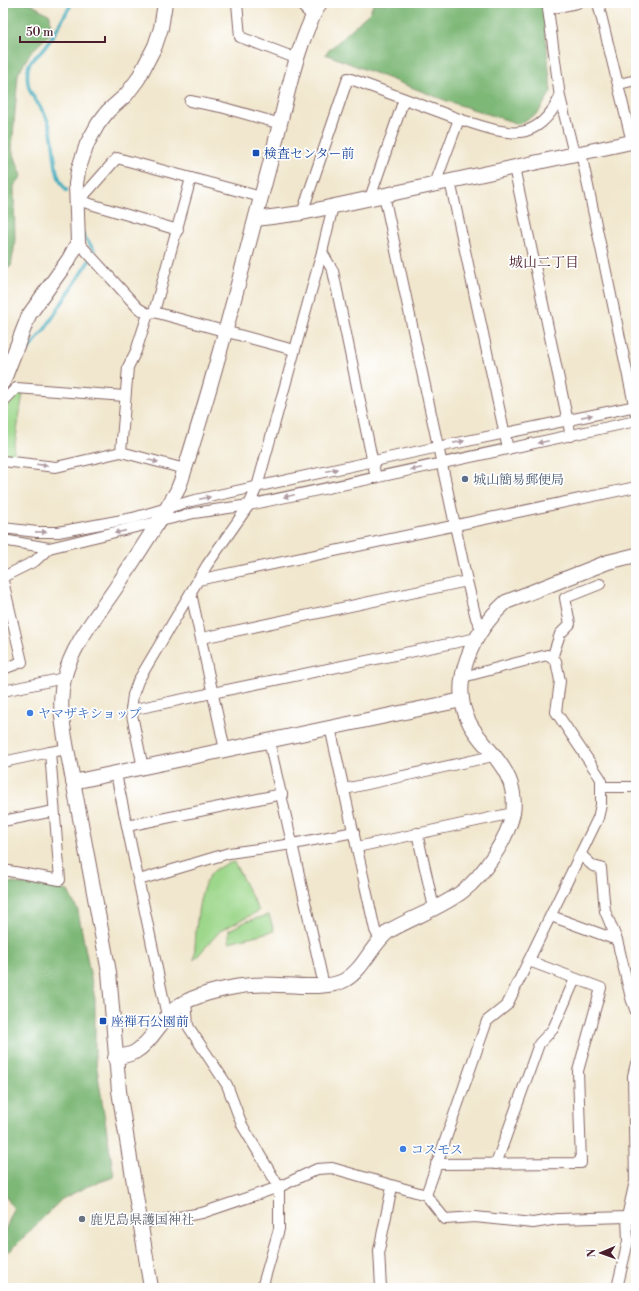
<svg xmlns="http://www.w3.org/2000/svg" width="639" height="1291" viewBox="0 0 639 1291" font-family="'Libre Bodoni','Noto Serif JP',serif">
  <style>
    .green { fill: #9dd78b; stroke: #747b5b }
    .forest { fill: #7eb877; stroke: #646c51 }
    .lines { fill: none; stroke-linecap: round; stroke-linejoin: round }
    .stream { stroke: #40adbf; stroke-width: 3.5 }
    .street-casing { stroke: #846564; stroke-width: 12 }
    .secondary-casing { stroke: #846564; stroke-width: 16 }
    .street { stroke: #fff; stroke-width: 10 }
    .secondary { stroke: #fff; stroke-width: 14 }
    .oneway { fill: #ae9aa0 }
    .transit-dot { fill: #1a4fb4; stroke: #fff; stroke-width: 1.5 }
    .service-dot { fill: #5c6f8a; stroke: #fff; stroke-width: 1.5 }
    .shop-dot { fill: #3f7fe0; stroke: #fff; stroke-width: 1.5 }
    .worship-dot { fill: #6b7280; stroke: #fff; stroke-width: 1.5 }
    .labels { text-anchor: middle; stroke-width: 3.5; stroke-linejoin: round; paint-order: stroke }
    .transit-label { font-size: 13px; fill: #164399; stroke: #fff; text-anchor: start }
    .service-label { font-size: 13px; fill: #4e5e75; stroke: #fff; text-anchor: start }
    .shop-label { font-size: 13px; fill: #366cbe; stroke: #fff; text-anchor: start }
    .worship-label { font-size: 13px; fill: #5b616d; stroke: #fff; text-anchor: start }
    .neighbourhood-label { font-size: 14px; fill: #4a1f2b; stroke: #fff }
  </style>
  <rect width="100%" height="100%" fill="#fff"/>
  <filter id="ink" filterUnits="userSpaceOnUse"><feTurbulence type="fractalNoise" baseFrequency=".025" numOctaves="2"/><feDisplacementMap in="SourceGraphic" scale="8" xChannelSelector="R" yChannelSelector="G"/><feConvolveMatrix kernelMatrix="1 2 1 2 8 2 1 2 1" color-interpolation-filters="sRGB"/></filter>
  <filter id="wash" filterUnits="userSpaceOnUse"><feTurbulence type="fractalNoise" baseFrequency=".012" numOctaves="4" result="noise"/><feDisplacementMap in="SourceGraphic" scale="16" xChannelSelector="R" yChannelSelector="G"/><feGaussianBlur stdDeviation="0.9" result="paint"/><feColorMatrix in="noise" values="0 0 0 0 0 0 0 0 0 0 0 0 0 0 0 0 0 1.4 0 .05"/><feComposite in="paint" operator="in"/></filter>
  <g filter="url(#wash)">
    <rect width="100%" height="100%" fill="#f1e7ce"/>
    <!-- green -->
    <g class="green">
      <path d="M 18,393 L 23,393 L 13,457 L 3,456 L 3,410 Z"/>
      <path d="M 234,862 L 259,911 L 220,931 L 194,960 C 196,937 196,894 210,875 C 215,868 225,864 234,862 Z"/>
      <path d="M 269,915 L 274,931 L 229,942 L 229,930 L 247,921 Z"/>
    </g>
    <!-- forest -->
    <g class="forest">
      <path d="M 3,3 L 29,3 L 50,15 L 51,33 L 30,53 L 18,74 L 12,149 L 22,176 L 14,186 L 15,243 L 11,266 L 3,273 Z"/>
      <path d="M 374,3 L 543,3 L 551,92 L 538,113 L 519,124 L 447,101 L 325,54 L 370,12 Z"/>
      <path d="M 3,882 L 45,886 L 68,891 L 78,911 L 95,999 L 95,1056 L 114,1177 L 88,1186 L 62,1199 L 9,1252 L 3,1246 L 3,1235 L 14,1209 L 3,1192 L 3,1172 L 7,1168 L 3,1161 Z"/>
    </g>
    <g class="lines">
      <!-- stream -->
      <g class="stream">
        <path d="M 67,191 C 49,172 58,141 47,119 C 39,101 24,93 28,69 C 29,60 35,58 41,52 C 53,39 62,19 72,3"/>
        <path d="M 83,235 L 94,250"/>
        <path d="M 24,355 L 45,329 L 89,261"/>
      </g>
    </g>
  </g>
  <g filter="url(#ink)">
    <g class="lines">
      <defs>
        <g id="street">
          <path d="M 237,3 L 240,37 L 298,59"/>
          <path d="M 598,3 L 632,142"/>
          <path d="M 619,84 L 636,80"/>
          <path d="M 190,101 L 221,107 L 281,124"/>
          <path d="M 581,153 L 636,414"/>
          <path d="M 574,154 L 560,97 L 548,9 L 577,3"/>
          <path d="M 514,167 L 571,436"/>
          <path d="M 450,181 L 508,449"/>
          <path d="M 435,184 L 459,119 C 503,133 535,148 560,97"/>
          <path d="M 384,195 L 467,581 L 476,618 L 482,630"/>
          <path d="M 370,198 L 404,99"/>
          <path d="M 77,200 L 88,191 L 117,158 L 261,197"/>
          <path d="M 77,200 L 178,230"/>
          <path d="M 302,213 L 348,78 L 459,119"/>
          <path d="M 78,242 L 138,308 L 148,314 L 154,312 L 294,350"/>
          <path d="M 322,252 L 333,271 L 376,478"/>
          <path d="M 154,312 L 191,178"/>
          <path d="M 3,402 L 16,388 L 125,396"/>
          <path d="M 121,452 L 128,367 L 136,351 L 148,314"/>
          <path d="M 3,461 L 56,467 L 121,452 L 185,469"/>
          <path d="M 3,528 L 37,532 L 58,532 L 133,518 L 191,501 L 438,447 L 636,406"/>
          <path d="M 3,540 L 49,548 L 194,513 L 249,505 L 636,421"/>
          <path d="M 3,577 L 35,561 L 49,548"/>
          <path d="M 198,580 L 636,487"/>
          <path d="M 3,581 L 22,662 L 3,669"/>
          <path d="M 191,593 L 225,750"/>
          <path d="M 202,638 L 467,581"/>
          <path d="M 552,658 L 560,634 L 570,624 L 565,598 L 600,584"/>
          <path d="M 3,691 L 64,678"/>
          <path d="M 131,710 L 477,638"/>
          <path d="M 330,727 L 375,930 L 379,938"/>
          <path d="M 269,741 L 324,986"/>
          <path d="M 3,762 L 50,752"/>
          <path d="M 143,768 L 131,710 L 133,695 L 138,681 L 207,565 L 249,505 L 257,487 L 322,252 L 333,206"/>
          <path d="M 116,774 L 167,1016"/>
          <path d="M 603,787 L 636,787"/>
          <path d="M 345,789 L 493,756"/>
          <path d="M 3,821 L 54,811"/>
          <path d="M 127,826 L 282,794"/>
          <path d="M 417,833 L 434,908"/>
          <path d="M 357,847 L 513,813"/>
          <path d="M 581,855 L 593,866 L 601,868 L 605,911 L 617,940 L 631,998 L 636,1012"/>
          <path d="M 3,870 L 60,880 L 50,752 L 67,749"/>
          <path d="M 139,880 L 229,853 L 293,844 L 354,832"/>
          <path d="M 551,916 L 617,940"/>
          <path d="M 186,1001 L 188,1026 L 227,1085 L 242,1125 L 279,1187 L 279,1229 L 262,1288"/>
          <path d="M 436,1164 L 581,1163 L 578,1071 L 601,988 L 529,961"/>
          <path d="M 496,1164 L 539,1044 L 553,1029 L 575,979"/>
          <path d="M 426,1195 L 487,1021 L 507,1005 L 598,818 L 601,805 L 601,779 L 556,712 L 560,681 L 556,661 L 547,655 L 463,677"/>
          <path d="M 142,1223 L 202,1213 L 279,1187 L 317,1169 L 332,1168 L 426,1195 L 445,1219 L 475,1217 L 533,1223 L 558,1219 L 627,1217"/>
          <path d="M 381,1288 L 379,1250 L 392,1187"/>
          <path d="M 617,1288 L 628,1241 L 627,1217 L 635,1181 L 633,1076 L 636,1063"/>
        </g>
        <g id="secondary">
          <path d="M 302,3 L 313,14"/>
          <path d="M 256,219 L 302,213 L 636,141"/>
          <path d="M 3,382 L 29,315 L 69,259 L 78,242 L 76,184 L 78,171 L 87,144 L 98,124 L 108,111 L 126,95 L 138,79 L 155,46 L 161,28 L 165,3"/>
          <path d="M 73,782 L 462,700"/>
          <path d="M 115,1058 C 121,1056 130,1055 135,1052 C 155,1040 164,1011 187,1001 C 204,993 233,986 252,985 C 276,982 325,992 345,980 C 364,969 371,945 389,931 C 413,917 441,908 463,891 C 483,876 508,838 513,813 C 515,801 513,786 507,775 C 498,756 480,742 470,724 C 447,682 474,631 506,602 L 608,562 L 636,555"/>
          <path d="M 151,1288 L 119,1091 L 109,972 L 67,749 C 63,726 58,702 64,679 C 72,645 96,617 115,589 C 136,557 158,524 177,491 L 181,481 C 216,374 243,264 272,156 C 284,110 296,43 320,3"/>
        </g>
      </defs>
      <!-- street casing -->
      <use href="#street" class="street-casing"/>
      <!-- secondary casing -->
      <use href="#secondary" class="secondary-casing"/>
      <!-- street -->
      <use href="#street" class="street"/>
      <!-- secondary -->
      <use href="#secondary" class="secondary"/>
    </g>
    <!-- one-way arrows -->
    <defs><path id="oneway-solid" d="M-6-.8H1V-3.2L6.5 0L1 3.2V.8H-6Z"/></defs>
    <g class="oneway">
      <use href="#oneway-solid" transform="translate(587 416) rotate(-11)"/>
      <use href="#oneway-solid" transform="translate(459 442) rotate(-11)"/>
      <use href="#oneway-solid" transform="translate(543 442) rotate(168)"/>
      <use href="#oneway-solid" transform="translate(153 461) rotate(15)"/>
      <use href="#oneway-solid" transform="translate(42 465) rotate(7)"/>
      <use href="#oneway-solid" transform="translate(416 469) rotate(168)"/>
      <use href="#oneway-solid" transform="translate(332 470) rotate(-12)"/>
      <use href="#oneway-solid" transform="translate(289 496) rotate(168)"/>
      <use href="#oneway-solid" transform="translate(205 498) rotate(-12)"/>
      <use href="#oneway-solid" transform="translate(41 532) rotate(1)"/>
      <use href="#oneway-solid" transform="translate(120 532) rotate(167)"/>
    </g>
  </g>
  <!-- markers -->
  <g class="transit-dot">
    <rect x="252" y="149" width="8" height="8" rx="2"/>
    <rect x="99" y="1017" width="8" height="8" rx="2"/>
  </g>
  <circle class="service-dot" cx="465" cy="479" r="4"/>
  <g class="shop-dot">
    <circle cx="30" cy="713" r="4"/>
    <circle cx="403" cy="1149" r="4"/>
  </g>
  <circle class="worship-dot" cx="82" cy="1219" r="4"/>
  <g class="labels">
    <!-- transit labels -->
    <g class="transit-label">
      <text x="264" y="158">検査センター前</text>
      <text x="111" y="1026">座禅石公園前</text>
    </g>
    <!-- service labels -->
    <g class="service-label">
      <text x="473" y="484">城山簡易郵便局</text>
    </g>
    <!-- shop labels -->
    <g class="shop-label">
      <text x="38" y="718">ヤマザキショップ</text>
      <text x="411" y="1154">コスモス</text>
    </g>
    <!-- worship labels -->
    <g class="worship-label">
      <text x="90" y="1224">鹿児島県護国神社</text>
    </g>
    <!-- neighbourhood labels -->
    <g class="neighbourhood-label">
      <text x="544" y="267">城山二丁目</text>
    </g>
  </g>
  <!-- margin -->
  <rect width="639" height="1291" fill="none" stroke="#fff" stroke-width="16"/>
  <!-- north arrow -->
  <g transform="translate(601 1253) rotate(268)" stroke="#ffffff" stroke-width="3" paint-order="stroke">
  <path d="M0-3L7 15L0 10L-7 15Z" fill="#4a1f2b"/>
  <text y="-6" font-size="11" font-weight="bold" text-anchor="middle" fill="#4a1f2b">N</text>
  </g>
  <!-- scale -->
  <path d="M20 36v6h85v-6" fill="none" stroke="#4a1f2b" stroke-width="2"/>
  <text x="26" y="36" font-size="12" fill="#4a1f2b" stroke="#ffffff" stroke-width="3" paint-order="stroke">50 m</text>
</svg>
